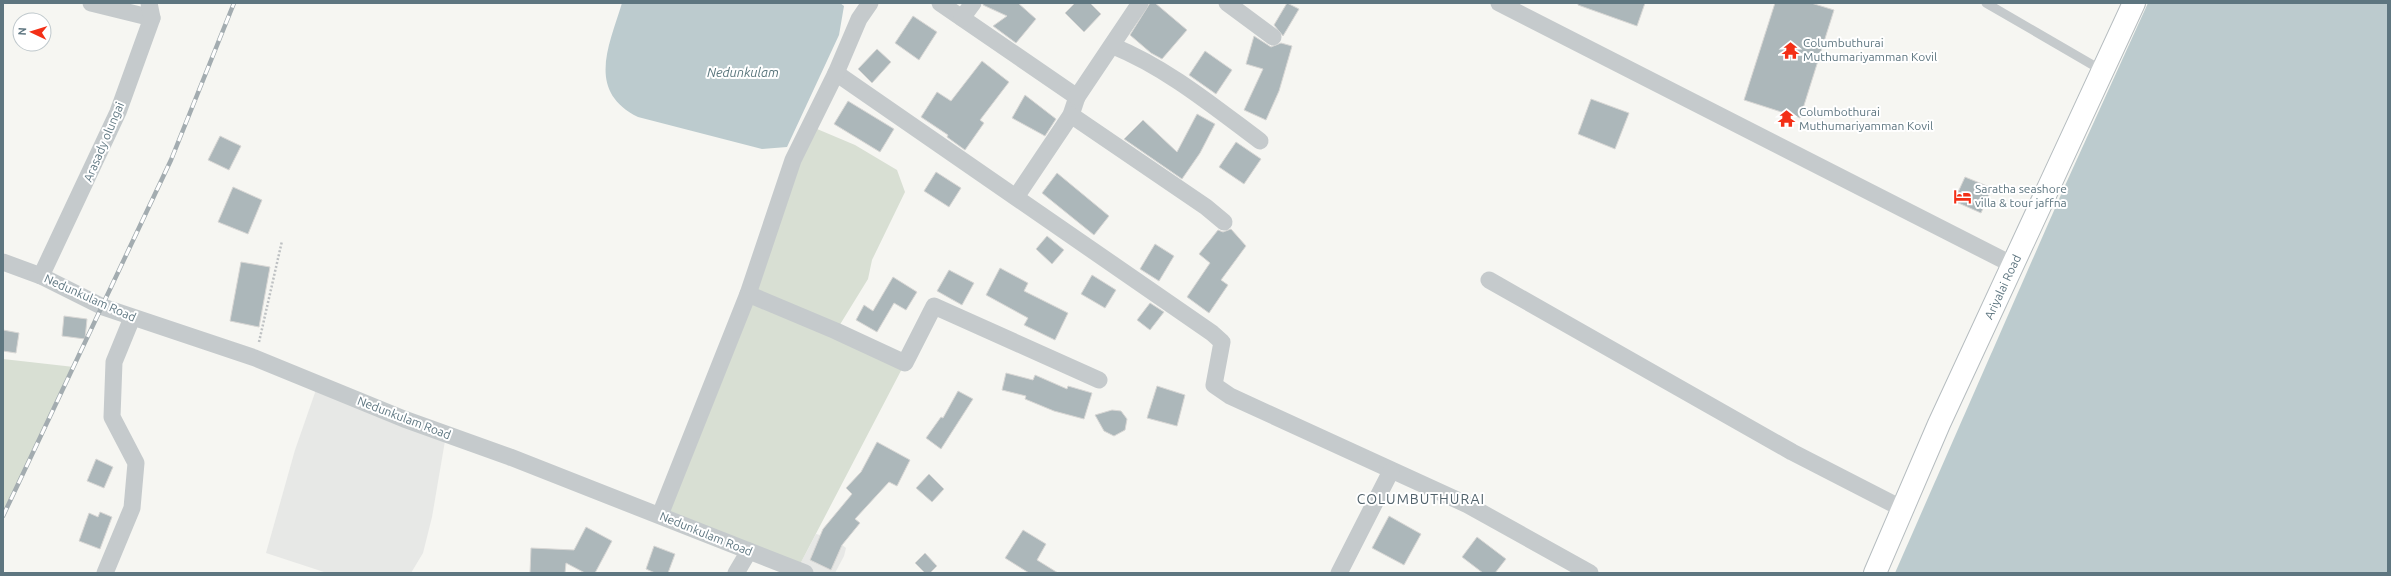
<svg xmlns="http://www.w3.org/2000/svg" width="2391" height="576" viewBox="0 0 2391 576" font-family="Ubuntu,sans-serif">
  <style>
    .built { fill: #e7e8e6 }
    .green { fill: #d8dfd3 }
    .water { fill: #bccbce }
    .building { fill: #acb7ba; stroke: #d8d7d5 }
    .lines { fill: none; stroke-linecap: round; stroke-linejoin: round }
    .secondary-casing { stroke: #b5bcbf; stroke-width: 24 }
    .path { stroke: #bec1c3; stroke-width: 2.5; stroke-dasharray: 2 2; stroke-linecap: butt }
    .lane { stroke: #c5cacc; stroke-width: 9 }
    .street { stroke: #c5cacc; stroke-width: 17 }
    .secondary { stroke: #fff; stroke-width: 22 }
    .rail-casing { stroke: #a3acb0; stroke-width: 4.5 }
    .rail { stroke: #fff; stroke-width: 3; stroke-dasharray: 9; stroke-linecap: butt }
    .labels { text-anchor: middle; stroke-width: 4; stroke-linejoin: round; paint-order: stroke }
    .poi-label { font-size: 12px; fill: #5e7680; stroke: #fff; text-anchor: start }
    .street-label { font-size: 12px; fill: #5e7680; stroke: #fff }
    .water-label { font-size: 13px; font-style: italic; fill: #59767c; stroke: #fff }
    .quarter-label { font-size: 14px; letter-spacing: 1px; fill: #51626b; stroke: #fff }
  </style>
  <rect width="100%" height="100%" fill="#f6f6f2"/>
  <!-- built -->
  <g class="built">
    <path d="M 318,384 L 446,435 L 432,517 L 423,553 L 411,573 L 327,573 L 266,553 L 295,450 Z"/>
    <path d="M 816,534 L 833,538 L 846,548 L 844,556 L 835,573 L 805,573 L 797,570 Z"/>
  </g>
  <!-- green -->
  <g class="green">
    <path d="M 810,126 L 855,145 L 897,170 L 905,192 L 872,260 L 868,279 L 836,331 L 905,363 L 797,570 L 660,515 Z"/>
    <path d="M 3,359 L 74,367 L 3,516 Z"/>
  </g>
  <!-- water -->
  <g class="water">
    <path d="M 622,3 L 840,3 L 844,6 L 839,35 L 787,147 L 762,149 L 638,117 C 586,91 609,46 622,3 Z"/>
    <path d="M 2148,3 L 2388,3 L 2388,573 L 1895,573 L 2063,190 Z"/>
  </g>
  <!-- building -->
  <g class="building">
    <path d="M 983,3 L 1018,3 L 1036,19 L 1016,43 L 993,26 L 1007,16 L 983,5 Z"/>
    <path d="M 1075,3 L 1090,3 L 1101,14 L 1084,32 L 1065,13 Z"/>
    <path d="M 1150,3 L 1155,3 L 1187,30 L 1162,59 L 1151,53 L 1130,35 Z"/>
    <path d="M 1287,3 L 1299,9 L 1283,36 L 1274,25 Z"/>
    <path d="M 1578,3 L 1645,3 L 1637,26 L 1578,5 Z"/>
    <path d="M 1775,3 L 1811,3 L 1834,10 L 1800,118 L 1744,100 Z"/>
    <path d="M 913,16 L 937,32 L 919,60 L 895,43 Z"/>
    <path d="M 1254,36 L 1271,47 L 1281,43 L 1292,46 L 1279,91 L 1266,120 L 1244,110 L 1263,69 L 1246,64 Z"/>
    <path d="M 877,49 L 891,62 L 872,83 L 858,69 Z"/>
    <path d="M 1205,51 L 1232,70 L 1216,94 L 1189,75 Z"/>
    <path d="M 982,61 L 1009,82 L 980,120 L 984,123 L 965,150 L 947,137 L 948,135 L 921,117 L 937,92 L 951,101 Z"/>
    <path d="M 1025,95 L 1056,119 L 1045,136 L 1012,118 Z"/>
    <path d="M 1591,99 L 1629,113 L 1615,149 L 1578,134 Z"/>
    <path d="M 848,101 L 894,129 L 880,152 L 834,124 Z"/>
    <path d="M 1197,114 L 1215,124 L 1200,153 L 1182,179 L 1124,139 L 1143,120 L 1177,152 Z"/>
    <path d="M 220,136 L 241,146 L 229,170 L 208,160 Z"/>
    <path d="M 1236,142 L 1261,159 L 1244,184 L 1219,167 Z"/>
    <path d="M 936,172 L 961,188 L 949,207 L 924,191 Z"/>
    <path d="M 1057,173 L 1109,216 L 1094,235 L 1042,193 Z"/>
    <path d="M 1965,177 L 1992,188 L 1981,213 L 1954,201 Z"/>
    <path d="M 233,187 L 262,200 L 248,234 L 218,222 Z"/>
    <path d="M 1231,229 L 1246,246 L 1221,280 L 1228,285 L 1209,313 L 1187,297 L 1210,263 L 1199,254 L 1218,230 L 1223,232 Z"/>
    <path d="M 1047,236 L 1064,250 L 1052,264 L 1036,249 Z"/>
    <path d="M 1155,244 L 1174,256 L 1159,281 L 1140,269 Z"/>
    <path d="M 241,262 L 270,267 L 259,327 L 230,321 Z"/>
    <path d="M 1000,268 L 1028,283 L 1024,291 L 1068,313 L 1055,340 L 1024,325 L 1028,318 L 986,295 Z"/>
    <path d="M 949,270 L 974,283 L 962,305 L 937,291 Z"/>
    <path d="M 1092,275 L 1116,290 L 1105,308 L 1081,294 Z"/>
    <path d="M 893,277 L 917,292 L 906,310 L 894,303 L 877,332 L 856,320 L 864,305 L 873,311 Z"/>
    <path d="M 1150,303 L 1164,312 L 1150,330 L 1137,320 Z"/>
    <path d="M 64,316 L 87,319 L 85,339 L 62,336 Z"/>
    <path d="M 3,330 L 19,333 L 16,353 L 3,351 Z"/>
    <path d="M 1006,373 L 1033,380 L 1035,375 L 1067,389 L 1068,386 L 1092,393 L 1084,419 L 1054,411 L 1025,399 L 1026,396 L 1002,390 Z"/>
    <path d="M 1157,386 L 1185,395 L 1177,426 L 1147,418 Z"/>
    <path d="M 958,391 L 973,399 L 941,449 L 926,438 L 941,417 L 943,418 Z"/>
    <path d="M 1112,410 L 1121,411 L 1127,419 L 1125,430 L 1114,436 L 1104,431 L 1095,415 Z"/>
    <path d="M 877,442 L 910,460 L 897,486 L 889,482 L 855,519 L 860,523 L 842,545 L 831,570 L 810,560 L 823,529 L 852,494 L 846,488 L 861,472 Z"/>
    <path d="M 96,459 L 113,467 L 104,488 L 87,481 Z"/>
    <path d="M 929,474 L 944,489 L 932,502 L 916,488 Z"/>
    <path d="M 100,512 L 112,517 L 100,549 L 79,541 L 89,513 L 98,517 Z"/>
    <path d="M 1389,516 L 1421,534 L 1404,565 L 1372,548 Z"/>
    <path d="M 586,527 L 612,541 L 595,573 L 585,573 L 566,563 L 565,573 L 530,573 L 531,548 L 574,550 Z"/>
    <path d="M 1023,530 L 1046,544 L 1037,560 L 1058,573 L 1029,573 L 1005,558 Z"/>
    <path d="M 1477,537 L 1506,559 L 1495,573 L 1483,573 L 1462,557 Z"/>
    <path d="M 654,546 L 675,554 L 668,573 L 655,573 L 646,569 Z"/>
    <path d="M 925,553 L 937,566 L 930,573 L 925,573 L 915,563 Z"/>
  </g>
  <g class="lines">
    <defs>
      <path id="secondary" d="M 1875,573 L 1939,424 L 2134,3"/>
    </defs>
    <!-- secondary casing -->
    <use href="#secondary" class="secondary-casing"/>
    <!-- path -->
    <path class="path" d="M 259,342 L 282,241"/>
    <!-- lane -->
    <path class="lane" d="M 1986,3 L 2103,71"/>
    <!-- street -->
    <g class="street">
      <path d="M 91,3 L 152,18"/>
      <path d="M 940,3 L 1077,97 L 1071,115 L 1016,197"/>
      <path d="M 1227,3 L 1273,37"/>
      <path d="M 1499,3 L 2013,265"/>
      <path d="M 962,18 L 973,3"/>
      <path d="M 1113,46 C 1167,68 1213,106 1260,141"/>
      <path d="M 836,73 L 1212,333 L 1222,342 L 1214,385 L 1230,396 L 1468,505 L 1590,573"/>
      <path d="M 1077,97 L 1140,3"/>
      <path d="M 1071,115 L 1206,207 L 1224,222"/>
      <path d="M 3,262 L 41,276 L 103,307 L 255,358 L 404,419 L 510,457 L 805,573"/>
      <path d="M 41,276 L 118,112 L 152,18 L 149,3"/>
      <path d="M 1489,280 L 1792,452 L 1903,509"/>
      <path d="M 748,294 L 836,331 L 905,363 L 934,306 L 1099,380"/>
      <path d="M 660,515 L 748,294 L 793,160 L 836,73 L 859,19 L 870,3"/>
      <path d="M 105,573 L 132,508 L 136,463 L 112,417 L 114,362 L 132,318"/>
      <path d="M 736,573 L 749,551"/>
      <path d="M 1339,573 L 1391,471"/>
    </g>
    <!-- secondary -->
    <use href="#secondary" class="secondary"/>
    <defs>
      <path id="rail" d="M 3,516 L 171,160 L 234,3"/>
    </defs>
    <!-- rail casing -->
    <use href="#rail" class="rail-casing"/>
    <!-- rail -->
    <use href="#rail" class="rail"/>
  </g>
  <!-- icons -->
  <defs>
    <symbol id="temple-bare" viewBox="-9 -9 18 18"><path d="M0-6L5-2H3V0L6.5 2.5H4V6H1.5V3h-3V6H-4V2.5H-6.5L-3 0V-2H-5Z" fill="#f32f16" stroke="#fff" stroke-width="2.5" paint-order="stroke"/></symbol>
    <symbol id="hotel-bare" viewBox="-9 -9 18 18"><path d="M-6-4.5h1.5V1H6V5H4.5V3h-9V5H-6ZM-4 0a1.8 1.8 0 1 1 3.6 0ZM.5 0V-2.5h3Q6-2.5 6 0Z" fill="#f32f16" stroke="#fff" stroke-width="2.5" paint-order="stroke"/></symbol>
  </defs>
  <g fill-rule="evenodd">
    <use href="#temple-bare" x="1778" y="38" width="25" height="25"/>
    <use href="#temple-bare" x="1774" y="106" width="25" height="25"/>
    <use href="#hotel-bare" x="1950" y="184" width="25" height="25"/>
  </g>
  <g class="labels">
    <!-- poi labels -->
    <g class="poi-label">
      <text x="1803" y="47">Columbuthurai<tspan x="1803" dy="14">Muthumariyamman Kovil</tspan></text>
      <text x="1799" y="116">Columbothurai<tspan x="1799" dy="14">Muthumariyamman Kovil</tspan></text>
      <text x="1975" y="193">Saratha seashore<tspan x="1975" dy="14">villa &amp; tour jaffna</tspan></text>
    </g>
    <!-- street labels -->
    <g class="street-label">
      <text transform="translate(104 142) rotate(-67)" y="4">Arasady olungai</text>
      <text transform="translate(2003 287) rotate(-65)" y="4">Ariyalai Road</text>
      <text transform="translate(90 298) rotate(24)" y="4">Nedunkulam Road</text>
      <text transform="translate(404 418) rotate(21)" y="4">Nedunkulam Road</text>
      <text transform="translate(706 534) rotate(22)" y="4">Nedunkulam Road</text>
    </g>
    <!-- water labels -->
    <g class="water-label">
      <text x="743" y="77">Nedunkulam</text>
    </g>
    <!-- quarter labels -->
    <g class="quarter-label">
      <text x="1421" y="504">COLUMBUTHURAI</text>
    </g>
  </g>
  <!-- border -->
  <rect width="2391" height="576" fill="none" stroke="#5e7680" stroke-width="8"/>
  <!-- north arrow -->
  <g transform="translate(32 32) rotate(274)"><circle r="19" fill="#ffffff" stroke="#bfc8cc"/>
  <path d="M0-3L7 15L0 10L-7 15Z" fill="#f32f16"/>
  <text y="-6" font-size="11" font-weight="bold" text-anchor="middle" fill="#5e7680">N</text>
  </g>
</svg>
